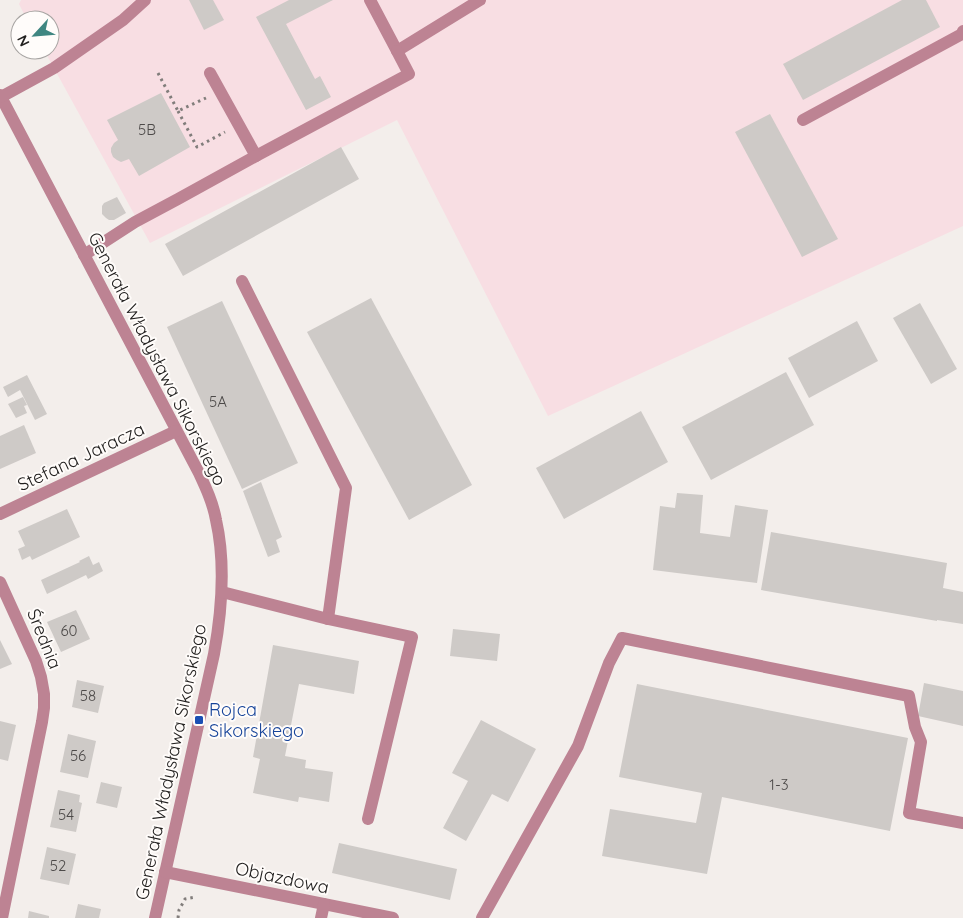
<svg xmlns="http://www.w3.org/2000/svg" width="963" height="918" viewBox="0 0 963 918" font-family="Quicksand,sans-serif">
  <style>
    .industrial { fill: #f8dee3 }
    .building { fill: #cecac7 }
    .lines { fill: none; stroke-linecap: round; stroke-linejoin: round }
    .path { stroke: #817d7b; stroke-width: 3; stroke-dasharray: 2.5 4; stroke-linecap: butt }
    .minor { stroke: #bd8393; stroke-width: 12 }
    .transit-dot { fill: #1a4fb4; stroke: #fffcfa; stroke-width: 2 }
    .labels { text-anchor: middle; stroke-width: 4; stroke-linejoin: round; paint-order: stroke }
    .number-label { font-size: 15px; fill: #4d4a49 }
    .street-label { font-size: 18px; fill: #22201f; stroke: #fffcfa }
    .transit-label { font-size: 18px; fill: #164399; stroke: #fffcfa; text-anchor: start }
  </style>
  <rect width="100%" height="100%" fill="#f3eeeb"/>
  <!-- industrial -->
  <path class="industrial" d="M 21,0 L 963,0 L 963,226 L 548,416 L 397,120 L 150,243 L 44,50 L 50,50 L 50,20 L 27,20 L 19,4 Z"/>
  <!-- building -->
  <g class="building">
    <path d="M 189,0 L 213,0 L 224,20 L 204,30 Z"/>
    <path d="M 289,0 L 333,0 L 286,24 L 315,79 L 320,76 L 331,97 L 306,110 L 256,17 Z"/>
    <path d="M 902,0 L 926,0 L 940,27 L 803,100 L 783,64 Z"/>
    <path d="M 161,93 L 190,147 L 139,176 L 129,159 L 121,162 L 117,160 L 113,157 L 111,152 L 111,148 L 114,143 L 118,140 L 107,120 Z"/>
    <path d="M 770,114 L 838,239 L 802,257 L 735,132 Z"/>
    <path d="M 341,147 L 359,179 L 183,276 L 165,244 Z"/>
    <path d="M 117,197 L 126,213 L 114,220 L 109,220 L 106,218 L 102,214 L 102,206 L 104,203 Z"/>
    <path d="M 371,298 L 472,485 L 409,520 L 307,332 Z"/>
    <path d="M 222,301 L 298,463 L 242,489 L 167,327 Z"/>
    <path d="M 920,303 L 957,369 L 931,384 L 893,318 Z"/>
    <path d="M 857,321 L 878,361 L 809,398 L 788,358 Z"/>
    <path d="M 786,372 L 814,425 L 711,480 L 682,427 Z"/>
    <path d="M 27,375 L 47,414 L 35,420 L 20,390 L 8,397 L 3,387 Z"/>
    <path d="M 23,397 L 27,405 L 24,406 L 27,413 L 16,418 L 8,404 Z"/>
    <path d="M 641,411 L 668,462 L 564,519 L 536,468 Z"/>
    <path d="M 24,425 L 36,453 L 0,469 L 0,436 Z"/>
    <path d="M 261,482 L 282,537 L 276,540 L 280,552 L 268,557 L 243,491 Z"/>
    <path d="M 677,493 L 703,495 L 700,533 L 730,537 L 735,505 L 768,510 L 757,583 L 653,570 L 660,506 L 675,508 Z"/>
    <path d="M 67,509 L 80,537 L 32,560 L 30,556 L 22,560 L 18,549 L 25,546 L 18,531 Z"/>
    <path d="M 771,532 L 947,563 L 943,588 L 963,592 L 963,624 L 937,620 L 937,621 L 761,590 Z"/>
    <path d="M 89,556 L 93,565 L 99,562 L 103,571 L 88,579 L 86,575 L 47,594 L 41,580 L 80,562 L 79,561 Z"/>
    <path d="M 76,610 L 90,639 L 61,652 L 47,622 Z"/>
    <path d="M 453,629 L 500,634 L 497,661 L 450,656 Z"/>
    <path d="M 0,640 L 12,664 L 0,669 Z"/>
    <path d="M 273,645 L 359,661 L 354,694 L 299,684 L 285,756 L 306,760 L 305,768 L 333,772 L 329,802 L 299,797 L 298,802 L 253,793 L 260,759 L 253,757 Z"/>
    <path d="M 77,680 L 104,686 L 98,713 L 72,707 Z"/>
    <path d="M 924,683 L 963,691 L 963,726 L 918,716 Z"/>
    <path d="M 637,684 L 908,738 L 890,831 L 722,797 L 707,874 L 602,856 L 610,809 L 696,823 L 702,793 L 619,777 Z"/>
    <path d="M 481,720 L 536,749 L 508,802 L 492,794 L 466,841 L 443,828 L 468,781 L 452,773 Z"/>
    <path d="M 0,721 L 16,725 L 8,761 L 0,759 Z"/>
    <path d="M 68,734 L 96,741 L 88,778 L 60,772 Z"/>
    <path d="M 101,782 L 122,787 L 117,808 L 96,803 Z"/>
    <path d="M 58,790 L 80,795 L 79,802 L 82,803 L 76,832 L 50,827 Z"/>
    <path d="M 339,843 L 457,869 L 450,900 L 332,873 Z"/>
    <path d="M 47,847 L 76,854 L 69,885 L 40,879 Z"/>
    <path d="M 78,904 L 101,909 L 99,918 L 75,918 Z"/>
    <path d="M 29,911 L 49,916 L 49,918 L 28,918 Z"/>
  </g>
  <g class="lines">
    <!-- path -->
    <g class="path">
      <path d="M 158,73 L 178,111 L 206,98"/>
      <path d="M 178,111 L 197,147 L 225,132"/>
      <path d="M 178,918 L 179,910 L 185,899 L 196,897"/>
    </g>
    <!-- minor -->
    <g class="minor">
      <path d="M 370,0 L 397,51 L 480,0"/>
      <path d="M 210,73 L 256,156 L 409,74 L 397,51"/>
      <path d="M 0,95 L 199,473 C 206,488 213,503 216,520 C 226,564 222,610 214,654 L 155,918"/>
      <path d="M 1,97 L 54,68 L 123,20 L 145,0"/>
      <path d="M 803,120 L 962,34 L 963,31"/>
      <path d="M 84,255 L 135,222 L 178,199 L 256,156"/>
      <path d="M 242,281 L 346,488 L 328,619"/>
      <path d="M 0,514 L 176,431"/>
      <path d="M 0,582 L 36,661 L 41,677 L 44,694 L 44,708 L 42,722 L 2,918"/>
      <path d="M 222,592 L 328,619 L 412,637 L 368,819"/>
      <path d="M 165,872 L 393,918"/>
      <path d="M 321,918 L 324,904"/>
      <path d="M 482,918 L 578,746 L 609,663 L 622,638 L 909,696 L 915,727 L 921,742 L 909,813 L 963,823"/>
    </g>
  </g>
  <!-- markers -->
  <rect class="transit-dot" x="194" y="715" width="10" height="10" rx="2.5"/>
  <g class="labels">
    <!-- number labels -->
    <g class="number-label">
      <text x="147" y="135">5B</text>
      <text x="218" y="407">5A</text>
      <text x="69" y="636">60</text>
      <text x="88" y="701">58</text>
      <text x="78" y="761">56</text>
      <text x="779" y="790">1-3</text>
      <text x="66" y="820">54</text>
      <text x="58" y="871">52</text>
    </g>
    <!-- street labels -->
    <g class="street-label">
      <text transform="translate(157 359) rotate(63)" y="6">Generała Władysława Sikorskiego</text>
      <text transform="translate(81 457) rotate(-25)" y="6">Stefana Jaracza</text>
      <text transform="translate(44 639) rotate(68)" y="6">Średnia</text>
      <text transform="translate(171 762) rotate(-78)" y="6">Generała Władysława Sikorskiego</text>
      <text transform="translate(282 878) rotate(12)" y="6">Objazdowa</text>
    </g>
    <!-- transit labels -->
    <g class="transit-label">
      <text x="209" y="716">Rojca<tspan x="209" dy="21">Sikorskiego</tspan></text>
    </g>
  </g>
  <!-- north arrow -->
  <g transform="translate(35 35) rotate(244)"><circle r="24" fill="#fffcfa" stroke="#a7a4a2"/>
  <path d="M0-4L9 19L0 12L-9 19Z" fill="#3f8681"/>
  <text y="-8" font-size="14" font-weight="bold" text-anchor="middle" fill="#22201f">N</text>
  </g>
</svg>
